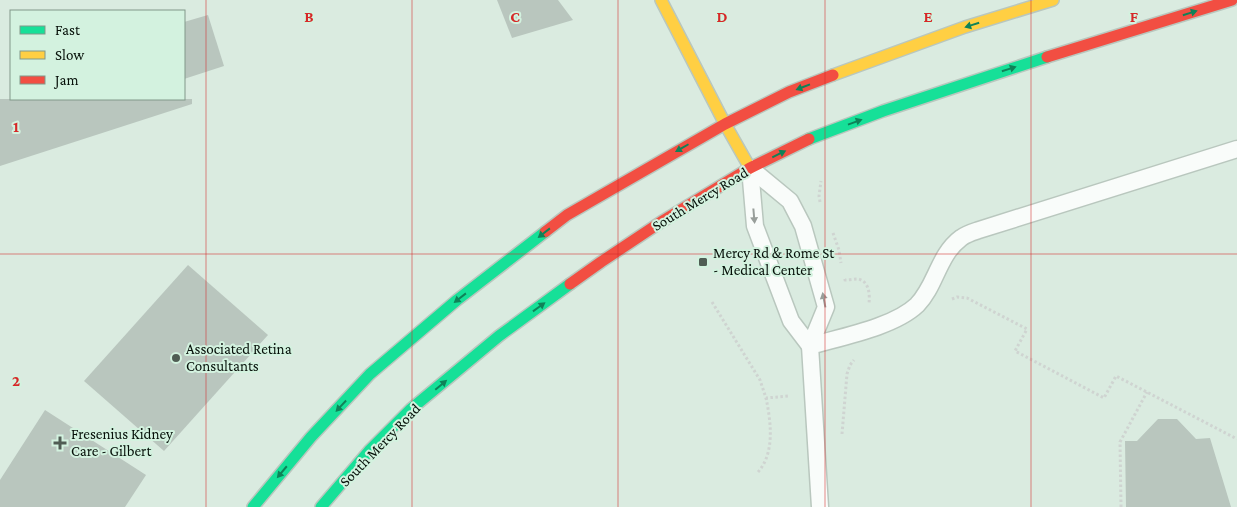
<svg xmlns="http://www.w3.org/2000/svg" width="1237" height="507" viewBox="0 0 1237 507" font-family="'Crimson Pro',serif">
  <style>
    .building { fill: #b9c6be }
    .lines { fill: none; stroke-linecap: round; stroke-linejoin: round }
    .lane-casing { stroke: #b9c7be; stroke-width: 19 }
    .fast-casing { stroke: #b9c7be; stroke-width: 14 }
    .slow-casing { stroke: #b9c7be; stroke-width: 14 }
    .jam-casing { stroke: #b9c7be; stroke-width: 14 }
    .path { stroke: #cfd4d1; stroke-width: 3; stroke-dasharray: 2.5 2.5; stroke-linecap: butt }
    .lane { stroke: #f9fcfa; stroke-width: 16 }
    .fast { stroke: #16e098; stroke-width: 11 }
    .slow { stroke: #ffcf43; stroke-width: 11 }
    .jam { stroke: #f24e42; stroke-width: 11 }
    .oneway { fill: #0f8258 }
    .oneway2 { fill: #989e9a }
    .grid { fill: none; stroke: #d62828; stroke-width: 1; stroke-opacity: 0.55 }
    .poi-dot { fill: #505d54; stroke: #d3f2df; stroke-width: 2 }
    .labels { text-anchor: middle; stroke-width: 4; stroke-linejoin: round; paint-order: stroke }
    .street-label { font-size: 15px; fill: #061009; stroke: #d3f2df }
    .poi-label { font-size: 15px; fill: #061009; stroke: #d3f2df; text-anchor: start }
    .grid-label { font-size: 16px; text-anchor: middle; font-weight: bold; fill: #d62828; stroke: #d3f2df; stroke-width: 4; stroke-linejoin: round; paint-order: stroke }
  </style>
  <rect width="100%" height="100%" fill="#daebe0"/>
  <!-- building -->
  <g class="building">
    <path d="M 497,0 L 558,0 L 573,20 L 512,38 Z"/>
    <path d="M 208,15 L 224,66 L 184,79 L 184,22 Z"/>
    <path d="M 0,99 L 192,99 L 192,104 L 0,166 Z"/>
    <path d="M 188,265 L 268,335 L 164,451 L 84,381 Z"/>
    <path d="M 45,410 L 146,475 L 125,507 L 0,507 L 0,480 Z"/>
    <path d="M 1158,419 L 1177,419 L 1196,439 L 1210,438 L 1231,507 L 1126,507 L 1125,441 L 1137,441 Z"/>
  </g>
  <g class="lines">
    <defs>
      <g id="lane">
        <path d="M 750,168 L 790,201 L 803,226 L 826,307 L 810,346 L 820,507"/>
        <path d="M 750,168 L 755,226 L 791,321 L 810,346"/>
        <path d="M 810,346 C 841,337 894,327 917,305 C 936,286 938,255 961,238 C 966,234 973,232 979,230 L 1237,149"/>
      </g>
      <g id="fast">
        <path d="M 809,139 L 883,111 L 1047,57"/>
        <path d="M 253,507 L 311,437 L 370,374 L 457,300 L 545,232"/>
        <path d="M 321,507 L 369,451 L 411,409 L 499,336 L 570,284"/>
      </g>
      <g id="slow">
        <path d="M 661,0 L 725,124 L 750,168"/>
        <path d="M 833,75 L 965,27 L 1053,0"/>
      </g>
      <g id="jam">
        <path d="M 1047,57 L 1232,0"/>
        <path d="M 545,232 L 567,215 L 725,124 L 789,92 L 833,75"/>
        <path d="M 570,284 L 601,262 L 661,222 L 750,168 L 809,139"/>
      </g>
    </defs>
    <!-- lane casing -->
    <use href="#lane" class="lane-casing"/>
    <!-- fast casing -->
    <use href="#fast" class="fast-casing"/>
    <!-- slow casing -->
    <use href="#slow" class="slow-casing"/>
    <!-- jam casing -->
    <use href="#jam" class="jam-casing"/>
    <!-- path -->
    <g class="path">
      <path d="M 820,202 L 819,196 L 821,181"/>
      <path d="M 833,233 L 839,250 L 841,263"/>
      <path d="M 845,279 L 845,280 C 849,280 854,279 858,279 C 869,281 870,294 869,303"/>
      <path d="M 952,299 L 957,297 L 967,298 L 1027,329 L 1015,351 L 1104,398 L 1116,376 L 1237,439"/>
      <path d="M 712,302 L 760,380 L 766,398 L 789,396"/>
      <path d="M 842,434 L 847,374 L 850,365 L 854,360"/>
      <path d="M 758,472 C 775,453 771,422 766,398"/>
      <path d="M 1121,507 L 1120,442 L 1147,392"/>
    </g>
    <!-- lane -->
    <use href="#lane" class="lane"/>
    <!-- fast -->
    <use href="#fast" class="fast"/>
    <!-- slow -->
    <use href="#slow" class="slow"/>
    <!-- jam -->
    <use href="#jam" class="jam"/>
  </g>
  <!-- one-way arrows -->
  <defs><path id="oneway-solid" d="M-6-.8H1V-3.2L6.5 0L1 3.2V.8H-6Z" transform="scale(1.25)"/></defs>
  <g class="oneway">
    <use href="#oneway-solid" transform="translate(1190 13) rotate(-17)"/>
    <use href="#oneway-solid" transform="translate(972 25) rotate(163)"/>
    <use href="#oneway-solid" transform="translate(1009 69) rotate(-18)"/>
    <use href="#oneway-solid" transform="translate(803 87) rotate(159)"/>
    <use href="#oneway-solid" transform="translate(855 122) rotate(-20)"/>
    <use href="#oneway-solid" transform="translate(682 148) rotate(150)"/>
    <use href="#oneway-solid" transform="translate(779 154) rotate(-26)"/>
    <use href="#oneway-solid" transform="translate(544 233) rotate(142)"/>
    <use href="#oneway-solid" transform="translate(460 298) rotate(142)"/>
    <use href="#oneway-solid" transform="translate(539 307) rotate(-36)"/>
    <use href="#oneway-solid" transform="translate(441 385) rotate(-40)"/>
    <use href="#oneway-solid" transform="translate(341 406) rotate(133)"/>
    <use href="#oneway-solid" transform="translate(282 472) rotate(130)"/>
  </g>
  <g class="oneway2">
    <use href="#oneway-solid" transform="translate(754 216) rotate(85)"/>
    <use href="#oneway-solid" transform="translate(824 300) rotate(-101)"/>
  </g>
  <!-- grid -->
  <path class="grid" d="M 206,0 L 206,507M 412,0 L 412,507M 618,0 L 618,507M 825,0 L 825,507M 1031,0 L 1031,507M 0,254 L 1237,254"/>
  <!-- markers -->
  <g class="poi-dot">
    <rect x="698" y="257" width="10" height="10" rx="2.5"/>
    <circle cx="176" cy="358" r="5"/>
    <path d="M57.5 435.5h5v5h5v5h-5v5h-5v-5h-5v-5h5z"/>
  </g>
  <g class="labels">
    <!-- street labels -->
    <g class="street-label">
      <text transform="translate(700 199) rotate(-31)" y="5">South Mercy Road</text>
      <text transform="translate(380 445) rotate(-46)" y="5">South Mercy Road</text>
    </g>
    <!-- poi labels -->
    <g class="poi-label">
      <text x="713" y="258">Mercy Rd &amp; Rome St<tspan x="713" dy="17">- Medical Center</tspan></text>
      <text x="186" y="354">Associated Retina<tspan x="186" dy="17">Consultants</tspan></text>
      <text x="71" y="439">Fresenius Kidney<tspan x="71" dy="17">Care - Gilbert</tspan></text>
    </g>
  </g>
  <g class="grid-label">
    <text x="309" y="22">B</text>
    <text x="515" y="22">C</text>
    <text x="722" y="22">D</text>
    <text x="928" y="22">E</text>
    <text x="1134" y="22">F</text>
    <text x="16" y="132">1</text>
    <text x="16" y="386">2</text>
  </g>
  <!-- legend -->
  <rect x="10" y="10" width="175" height="90" fill="#d3f2df" stroke="#819889"/>
  <rect x="20" y="26" width="25" height="8" fill="#16e098" stroke="#819889"/>
  <text x="55" y="35" font-size="15" fill="#061009">Fast</text>
  <rect x="20" y="51" width="25" height="8" fill="#ffcf43" stroke="#819889"/>
  <text x="55" y="60" font-size="15" fill="#061009">Slow</text>
  <rect x="20" y="76" width="25" height="8" fill="#f24e42" stroke="#819889"/>
  <text x="55" y="85" font-size="15" fill="#061009">Jam</text>
</svg>
